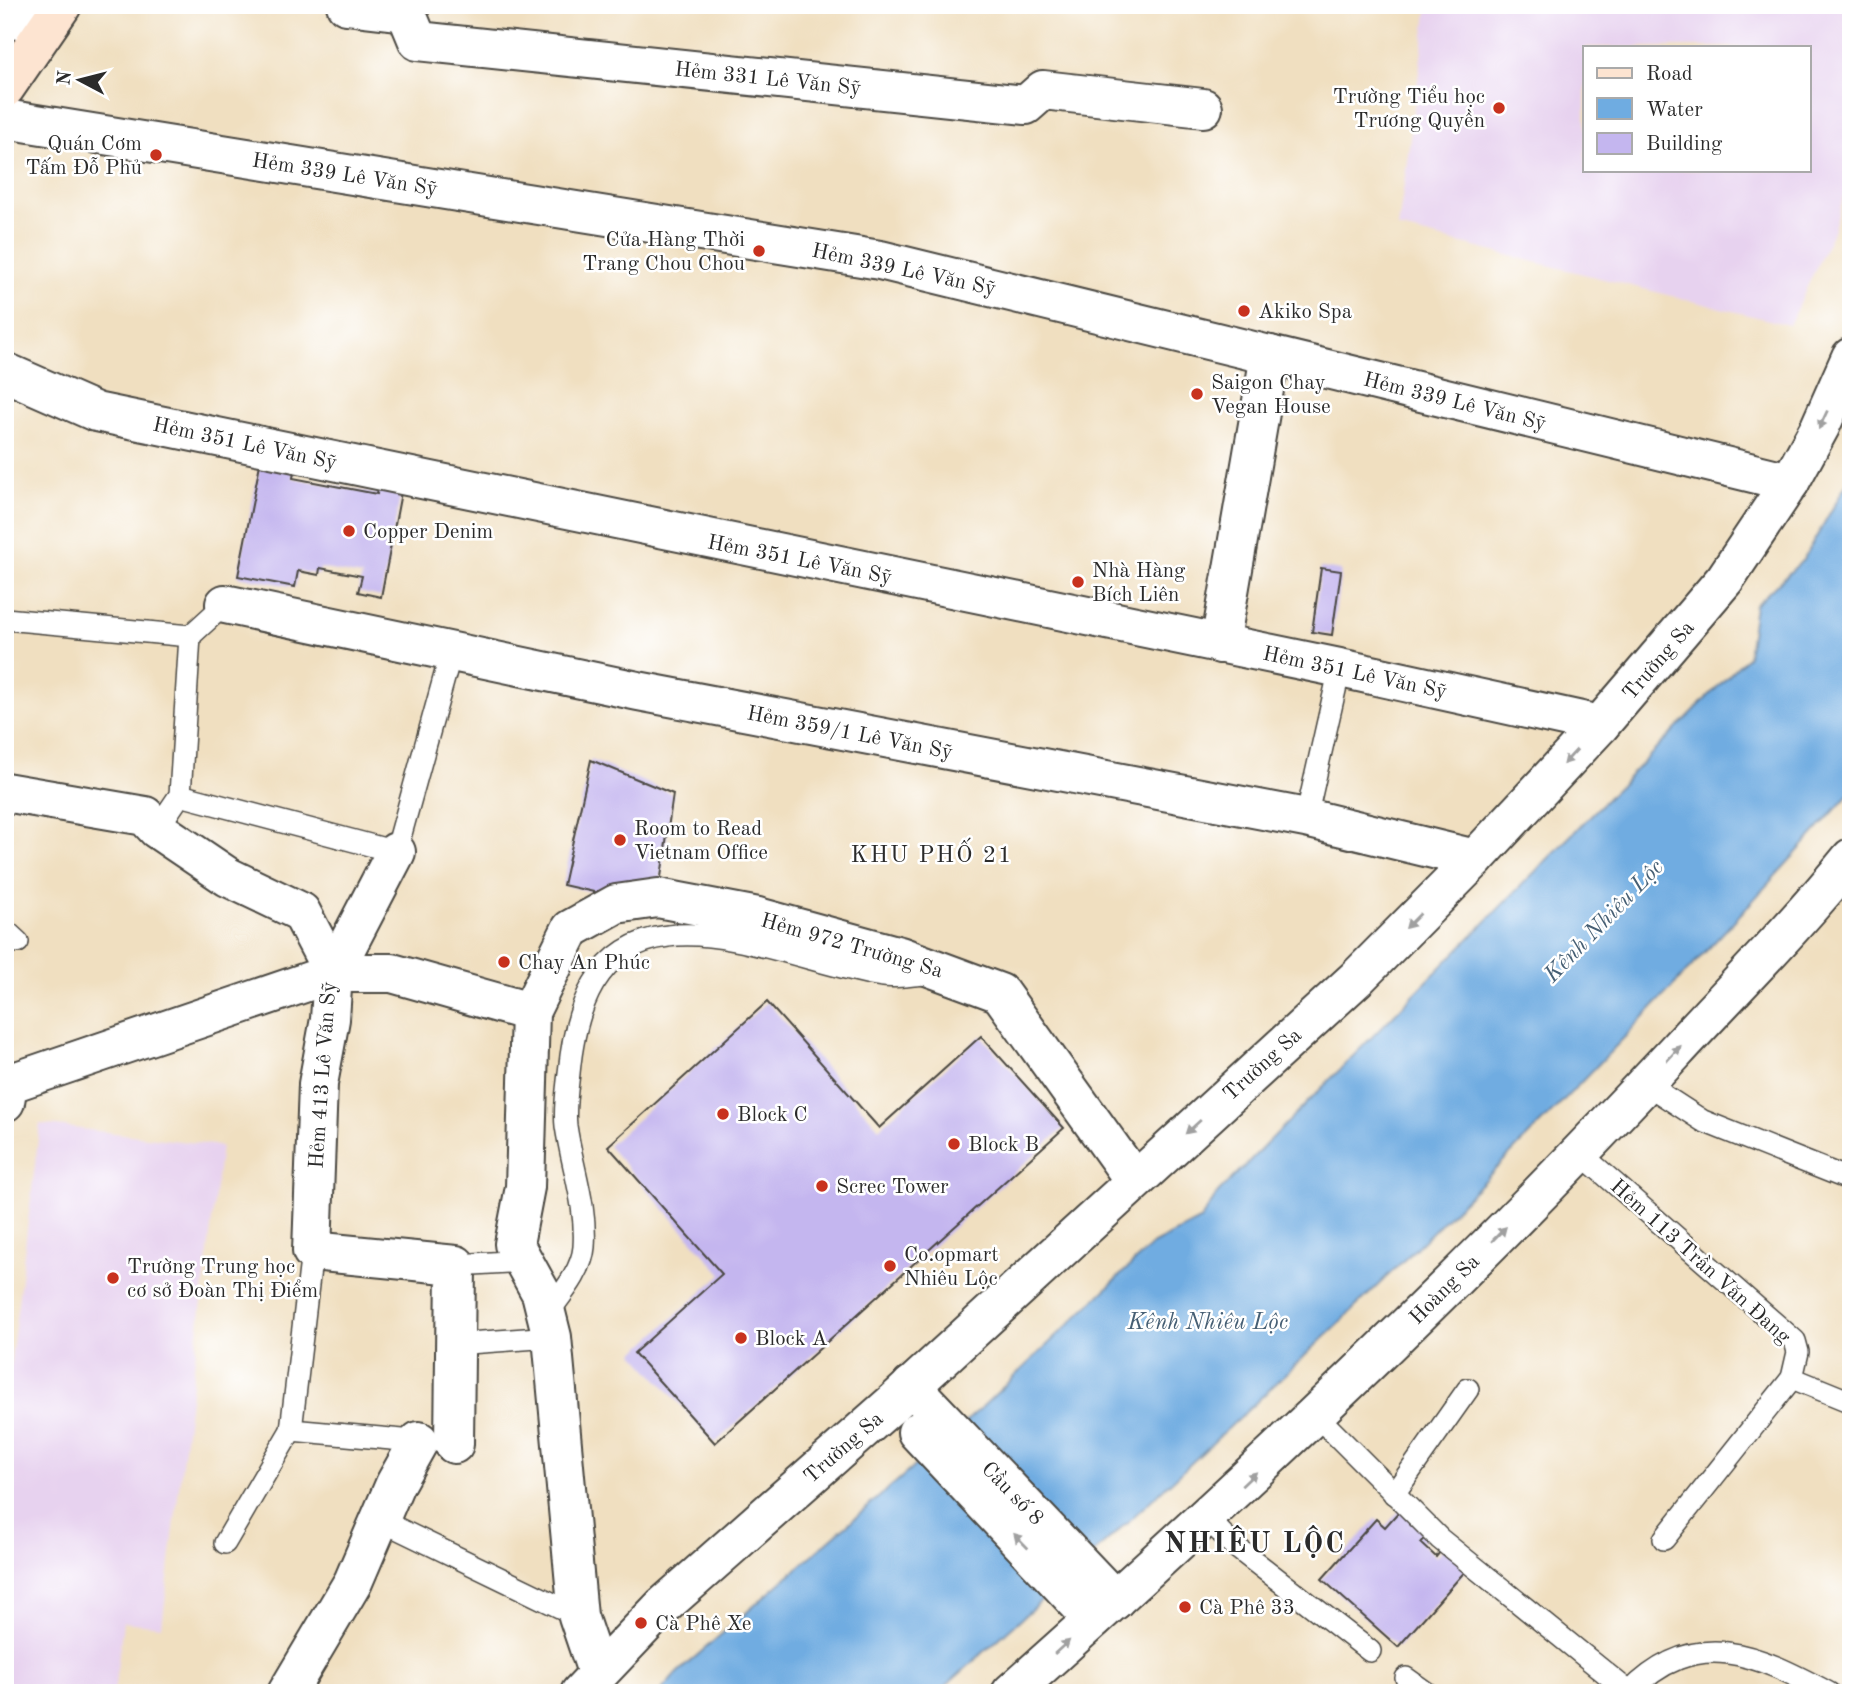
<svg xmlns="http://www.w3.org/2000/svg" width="1856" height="1698" viewBox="0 0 1856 1698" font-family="'Old Standard TT',serif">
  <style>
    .built { fill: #e7d2ef; fill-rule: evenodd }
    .water { fill: #6face1; stroke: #4d6c86; stroke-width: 2 }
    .building { fill: #c4b6ef }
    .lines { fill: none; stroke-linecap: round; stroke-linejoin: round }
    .service-casing { stroke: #494641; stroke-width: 24 }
    .minor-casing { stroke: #494641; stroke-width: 42 }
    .tertiary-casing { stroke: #494641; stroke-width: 42 }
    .secondary-casing { stroke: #494641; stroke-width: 42 }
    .service { stroke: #fff; stroke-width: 21 }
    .minor { stroke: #fff; stroke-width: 38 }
    .tertiary { stroke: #fff; stroke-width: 38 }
    .secondary { stroke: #fde4d1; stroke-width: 38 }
    .oneway { fill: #a0a0a0 }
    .poi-dot { fill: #c8321e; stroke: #fff; stroke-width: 2.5 }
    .labels { text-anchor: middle; stroke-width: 5; stroke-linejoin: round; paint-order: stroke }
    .street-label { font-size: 21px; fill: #2b2b2b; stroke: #fff }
    .poi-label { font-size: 21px; fill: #2b2b2b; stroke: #fff; text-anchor: start }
    .neighbourhood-label { font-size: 23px; letter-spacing: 2px; fill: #2b2b2b; stroke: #fff }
    .water-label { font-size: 23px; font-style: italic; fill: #465f74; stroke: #fff }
    .district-label { font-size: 28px; font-weight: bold; letter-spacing: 2px; fill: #2b2b2b; stroke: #fff }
  </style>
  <rect width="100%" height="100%" fill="#fff"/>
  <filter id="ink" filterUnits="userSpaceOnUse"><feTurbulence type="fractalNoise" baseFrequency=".0143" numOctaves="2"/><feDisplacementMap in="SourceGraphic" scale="14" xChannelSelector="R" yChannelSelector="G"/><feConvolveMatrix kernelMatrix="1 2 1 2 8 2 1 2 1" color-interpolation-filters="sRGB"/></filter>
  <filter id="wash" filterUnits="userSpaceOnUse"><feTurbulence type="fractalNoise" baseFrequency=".00686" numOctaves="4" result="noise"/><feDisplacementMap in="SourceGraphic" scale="28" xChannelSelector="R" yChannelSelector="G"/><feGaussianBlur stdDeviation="1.57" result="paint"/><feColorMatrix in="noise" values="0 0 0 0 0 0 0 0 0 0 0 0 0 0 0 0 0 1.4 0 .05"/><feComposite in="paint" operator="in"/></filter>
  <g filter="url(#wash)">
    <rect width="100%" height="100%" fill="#f0dfc0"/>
    <!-- built -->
    <g class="built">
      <path d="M 1428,5 L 1851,5 L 1851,174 L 1832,234 L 1789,325 L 1398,228 ZM 1585,47 L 1809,47 L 1809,170 L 1585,170 Z"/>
      <path d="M 40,1124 L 221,1146 L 162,1626 L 123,1622 L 114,1693 L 5,1693 L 5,1409 Z"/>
    </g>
    <!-- water -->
    <path class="water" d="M 1851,476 L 1851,792 C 1567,1112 1258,1409 938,1693 L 659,1693 L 677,1673 L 980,1409 L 1152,1245 L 1201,1219 L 1218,1193 L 1748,656 L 1755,605 L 1803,560 Z"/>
    <g id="blocks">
      <!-- building -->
      <g class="building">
        <path d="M 260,464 L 294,470 L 293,478 L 377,494 L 380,478 L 403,482 L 381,597 L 358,592 L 362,576 L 320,568 L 319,575 L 298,571 L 295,587 L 238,576 Z"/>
        <path d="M 1321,568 L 1341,571 L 1332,635 L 1312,632 Z"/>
        <path d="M 591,760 L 673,794 L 658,898 L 629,900 L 563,885 Z"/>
        <path d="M 767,1002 L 879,1128 L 981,1036 L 1064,1128 L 715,1443 L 634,1353 L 722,1274 L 608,1146 Z"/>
        <path d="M 1402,1508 L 1430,1532 L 1421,1543 L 1436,1557 L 1444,1547 L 1468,1568 L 1398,1647 L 1322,1579 L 1376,1519 L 1385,1527 Z"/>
      </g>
    </g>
  </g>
  <g filter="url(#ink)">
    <use href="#blocks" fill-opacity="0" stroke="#494641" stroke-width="2"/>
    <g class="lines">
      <defs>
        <g id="service">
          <path d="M 5,619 L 190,636 L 225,604"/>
          <path d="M 180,795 L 396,852 L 451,653"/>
          <path d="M 1306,818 L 1340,668"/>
          <path d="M 157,829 L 180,795 L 190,636"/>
          <path d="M 5,930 L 18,942"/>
          <path d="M 1646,1084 L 1703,1121 L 1851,1180"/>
          <path d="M 1581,1154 L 1795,1341 L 1798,1352 L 1792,1378"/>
          <path d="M 456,1265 L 508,1262 L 514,1244"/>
          <path d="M 546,1316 C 560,1296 582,1272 584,1247 C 587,1205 572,1167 566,1126 C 564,1109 567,1090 569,1073 C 575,1009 595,945 668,936 C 728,927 820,966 882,976 C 895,978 911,975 924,974"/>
          <path d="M 454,1344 L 552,1337"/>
          <path d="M 1316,1415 L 1440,1539 L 1629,1692"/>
          <path d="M 291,1430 L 425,1442"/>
          <path d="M 1394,1494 L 1468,1389"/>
          <path d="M 1207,1518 L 1232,1544 L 1370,1651"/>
          <path d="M 380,1520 L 578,1616"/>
          <path d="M 1664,1539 L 1792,1378 L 1851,1402"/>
          <path d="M 225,1543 L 291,1430 L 312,1251"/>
          <path d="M 1406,1678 L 1427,1693"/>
          <path d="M 1629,1693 C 1696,1624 1757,1655 1829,1693"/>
        </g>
        <g id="minor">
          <path d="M 346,5 L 406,12 L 418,41 L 1026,105 L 1043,90 L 1203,108"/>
          <path d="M 5,19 L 50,22"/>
          <path d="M 5,119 L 880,260 L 1790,482"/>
          <path d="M 5,372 L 96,412 L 1340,668 L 1600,725"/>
          <path d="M 225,604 L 638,691 L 1306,818 L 1475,859"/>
          <path d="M 1220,644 L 1270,355"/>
          <path d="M 5,792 L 145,816 L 157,829 L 228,877 L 301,912 L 333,973"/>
          <path d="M 396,852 L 333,973 L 330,1019 L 318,1084 L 312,1251 L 456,1265 L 454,1444"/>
          <path d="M 5,1102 L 8,1084 L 333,973 L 392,973 L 530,1012"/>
          <path d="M 597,1672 L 578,1616 L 552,1337 L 541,1293 L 514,1244 L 525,1187 L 530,1012 L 571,929 L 616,904 L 658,898 L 758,917 L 900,956 L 1000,993 L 1134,1180"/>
          <path d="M 287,1693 L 353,1582 L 395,1484 L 419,1441"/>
        </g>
        <g id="tertiary">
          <path d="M 911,1386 L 1115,1600"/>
          <path d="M 917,1432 L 1093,1619"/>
          <path d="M 580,1693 L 663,1606 L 892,1404 L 1357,978 L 1475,859 L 1600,725 L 1725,579 L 1790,482 L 1820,427 L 1851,357"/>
          <path d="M 1011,1693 C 1241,1488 1465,1278 1675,1052 C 1734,988 1796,926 1851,858"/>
        </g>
        <path id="secondary" d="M 5,88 L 62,5"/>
      </defs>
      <!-- service casing -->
      <use href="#service" class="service-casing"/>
      <!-- minor casing -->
      <use href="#minor" class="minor-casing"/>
      <!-- tertiary casing -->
      <use href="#tertiary" class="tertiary-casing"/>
      <!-- secondary casing -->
      <use href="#secondary" class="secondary-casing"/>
      <!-- service -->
      <use href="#service" class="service"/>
      <!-- minor -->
      <use href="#minor" class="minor"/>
      <!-- tertiary -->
      <use href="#tertiary" class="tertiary"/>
      <!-- secondary -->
      <use href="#secondary" class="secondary"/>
    </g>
    <!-- one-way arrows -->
    <defs><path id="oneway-solid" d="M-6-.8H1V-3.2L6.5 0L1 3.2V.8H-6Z" transform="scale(1.75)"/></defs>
    <g class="oneway">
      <use href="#oneway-solid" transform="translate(1823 420) rotate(115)"/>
      <use href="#oneway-solid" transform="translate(1570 757) rotate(133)"/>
      <use href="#oneway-solid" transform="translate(1413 921) rotate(135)"/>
      <use href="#oneway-solid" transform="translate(1674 1053) rotate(-47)"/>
      <use href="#oneway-solid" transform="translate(1193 1127) rotate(138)"/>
      <use href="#oneway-solid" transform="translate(1499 1234) rotate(-45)"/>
      <use href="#oneway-solid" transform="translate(1249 1479) rotate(-43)"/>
      <use href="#oneway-solid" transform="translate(1021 1541) rotate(-134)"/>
      <use href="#oneway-solid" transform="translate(1062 1647) rotate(-42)"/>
    </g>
  </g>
  <!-- markers -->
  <g class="poi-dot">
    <circle cx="1499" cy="108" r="7"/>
    <circle cx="156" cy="155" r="7"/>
    <circle cx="759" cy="251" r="7"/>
    <circle cx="1244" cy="311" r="7"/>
    <circle cx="1197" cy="394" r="7"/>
    <circle cx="349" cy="531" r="7"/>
    <circle cx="1078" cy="582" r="7"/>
    <circle cx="620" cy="840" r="7"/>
    <circle cx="504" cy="962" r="7"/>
    <circle cx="723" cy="1114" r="7"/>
    <circle cx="954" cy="1144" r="7"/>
    <circle cx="822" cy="1186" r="7"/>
    <circle cx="890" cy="1266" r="7"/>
    <circle cx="113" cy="1278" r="7"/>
    <circle cx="741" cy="1338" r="7"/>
    <circle cx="1185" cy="1607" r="7"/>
    <circle cx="641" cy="1623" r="7"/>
  </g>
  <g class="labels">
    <!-- street labels -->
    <g class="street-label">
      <text transform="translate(768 78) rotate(6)" y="7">Hẻm 331 Lê Văn Sỹ</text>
      <text transform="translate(345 174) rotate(9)" y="7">Hẻm 339 Lê Văn Sỹ</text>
      <text transform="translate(904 269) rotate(12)" y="7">Hẻm 339 Lê Văn Sỹ</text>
      <text transform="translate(1455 401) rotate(14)" y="7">Hẻm 339 Lê Văn Sỹ</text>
      <text transform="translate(245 443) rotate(12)" y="7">Hẻm 351 Lê Văn Sỹ</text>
      <text transform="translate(800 559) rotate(11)" y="7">Hẻm 351 Lê Văn Sỹ</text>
      <text transform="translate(1658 660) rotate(-49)" y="7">Trường Sa</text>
      <text transform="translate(1355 672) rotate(12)" y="7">Hẻm 351 Lê Văn Sỹ</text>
      <text transform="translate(850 732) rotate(11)" y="7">Hẻm 359/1 Lê Văn Sỹ</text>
      <text transform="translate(852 945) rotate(16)" y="7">Hẻm 972 Trường Sa</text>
      <text transform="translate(1262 1064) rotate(-42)" y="7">Trường Sa</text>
      <text transform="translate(322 1075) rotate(-86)" y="7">Hẻm 413 Lê Văn Sỹ</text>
      <text transform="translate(1701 1261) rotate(42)" y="7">Hẻm 113 Trần Văn Đang</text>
      <text transform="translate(1444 1289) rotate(-45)" y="7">Hoàng Sa</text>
      <text transform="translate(843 1447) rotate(-41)" y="7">Trường Sa</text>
      <text transform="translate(1013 1493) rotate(46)" y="7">Cầu số 8</text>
    </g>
    <!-- poi labels -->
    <g class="poi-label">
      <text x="1485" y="103" text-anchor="end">Trường Tiểu học<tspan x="1485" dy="24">Trương Quyền</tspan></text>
      <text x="142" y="150" text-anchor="end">Quán Cơm<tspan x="142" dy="24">Tấm Đỗ Phủ</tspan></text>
      <text x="745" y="246" text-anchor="end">Cửa Hàng Thời<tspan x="745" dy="24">Trang Chou Chou</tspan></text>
      <text x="1258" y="318">Akiko Spa</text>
      <text x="1211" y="389">Saigon Chay<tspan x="1211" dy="24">Vegan House</tspan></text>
      <text x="363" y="538">Copper Denim</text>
      <text x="1092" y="577">Nhà Hàng<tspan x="1092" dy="24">Bích Liên</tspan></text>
      <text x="634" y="835">Room to Read<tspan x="634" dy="24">Vietnam Office</tspan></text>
      <text x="518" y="969">Chay An Phúc</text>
      <text x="737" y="1121">Block C</text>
      <text x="968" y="1151">Block B</text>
      <text x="836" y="1193">Screc Tower</text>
      <text x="904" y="1261">Co.opmart<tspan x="904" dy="24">Nhiêu Lộc</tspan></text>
      <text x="127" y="1273">Trường Trung học<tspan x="127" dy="24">cơ sở Đoàn Thị Điểm</tspan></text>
      <text x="755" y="1345">Block A</text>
      <text x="1199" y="1614">Cà Phê 33</text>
      <text x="655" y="1630">Cà Phê Xe</text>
    </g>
    <!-- neighbourhood labels -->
    <g class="neighbourhood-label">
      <text x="932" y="862">KHU PHỐ 21</text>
    </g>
    <!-- water labels -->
    <g class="water-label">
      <text transform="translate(1603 920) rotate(-46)" y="8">Kênh Nhiêu Lộc</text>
      <text x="1208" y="1329">Kênh Nhiêu Lộc</text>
    </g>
    <!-- district labels -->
    <g class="district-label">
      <text x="1255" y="1552">NHIÊU LỘC</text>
    </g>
  </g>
  <!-- margin -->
  <rect width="1856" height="1698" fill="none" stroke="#fff" stroke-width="28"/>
  <!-- legend -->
  <rect x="1583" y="46" width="228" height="126" fill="#ffffff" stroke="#aaaaaa" stroke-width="2"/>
  <rect x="1597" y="68" width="35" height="10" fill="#fde4d1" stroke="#aaaaaa" stroke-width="2"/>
  <text x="1646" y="80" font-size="21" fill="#2b2b2b">Road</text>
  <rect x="1597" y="98" width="35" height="21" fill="#6face1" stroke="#aaaaaa" stroke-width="2"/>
  <text x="1646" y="116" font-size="21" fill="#2b2b2b">Water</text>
  <rect x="1597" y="133" width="35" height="21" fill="#c4b6ef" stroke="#aaaaaa" stroke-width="2"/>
  <text x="1646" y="150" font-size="21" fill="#2b2b2b">Building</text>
  <!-- north arrow -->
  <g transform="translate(80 80) rotate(277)" stroke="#ffffff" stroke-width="5" paint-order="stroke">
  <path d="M0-5L12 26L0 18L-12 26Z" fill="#2b2b2b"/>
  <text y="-10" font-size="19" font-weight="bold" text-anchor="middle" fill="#2b2b2b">N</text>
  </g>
</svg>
